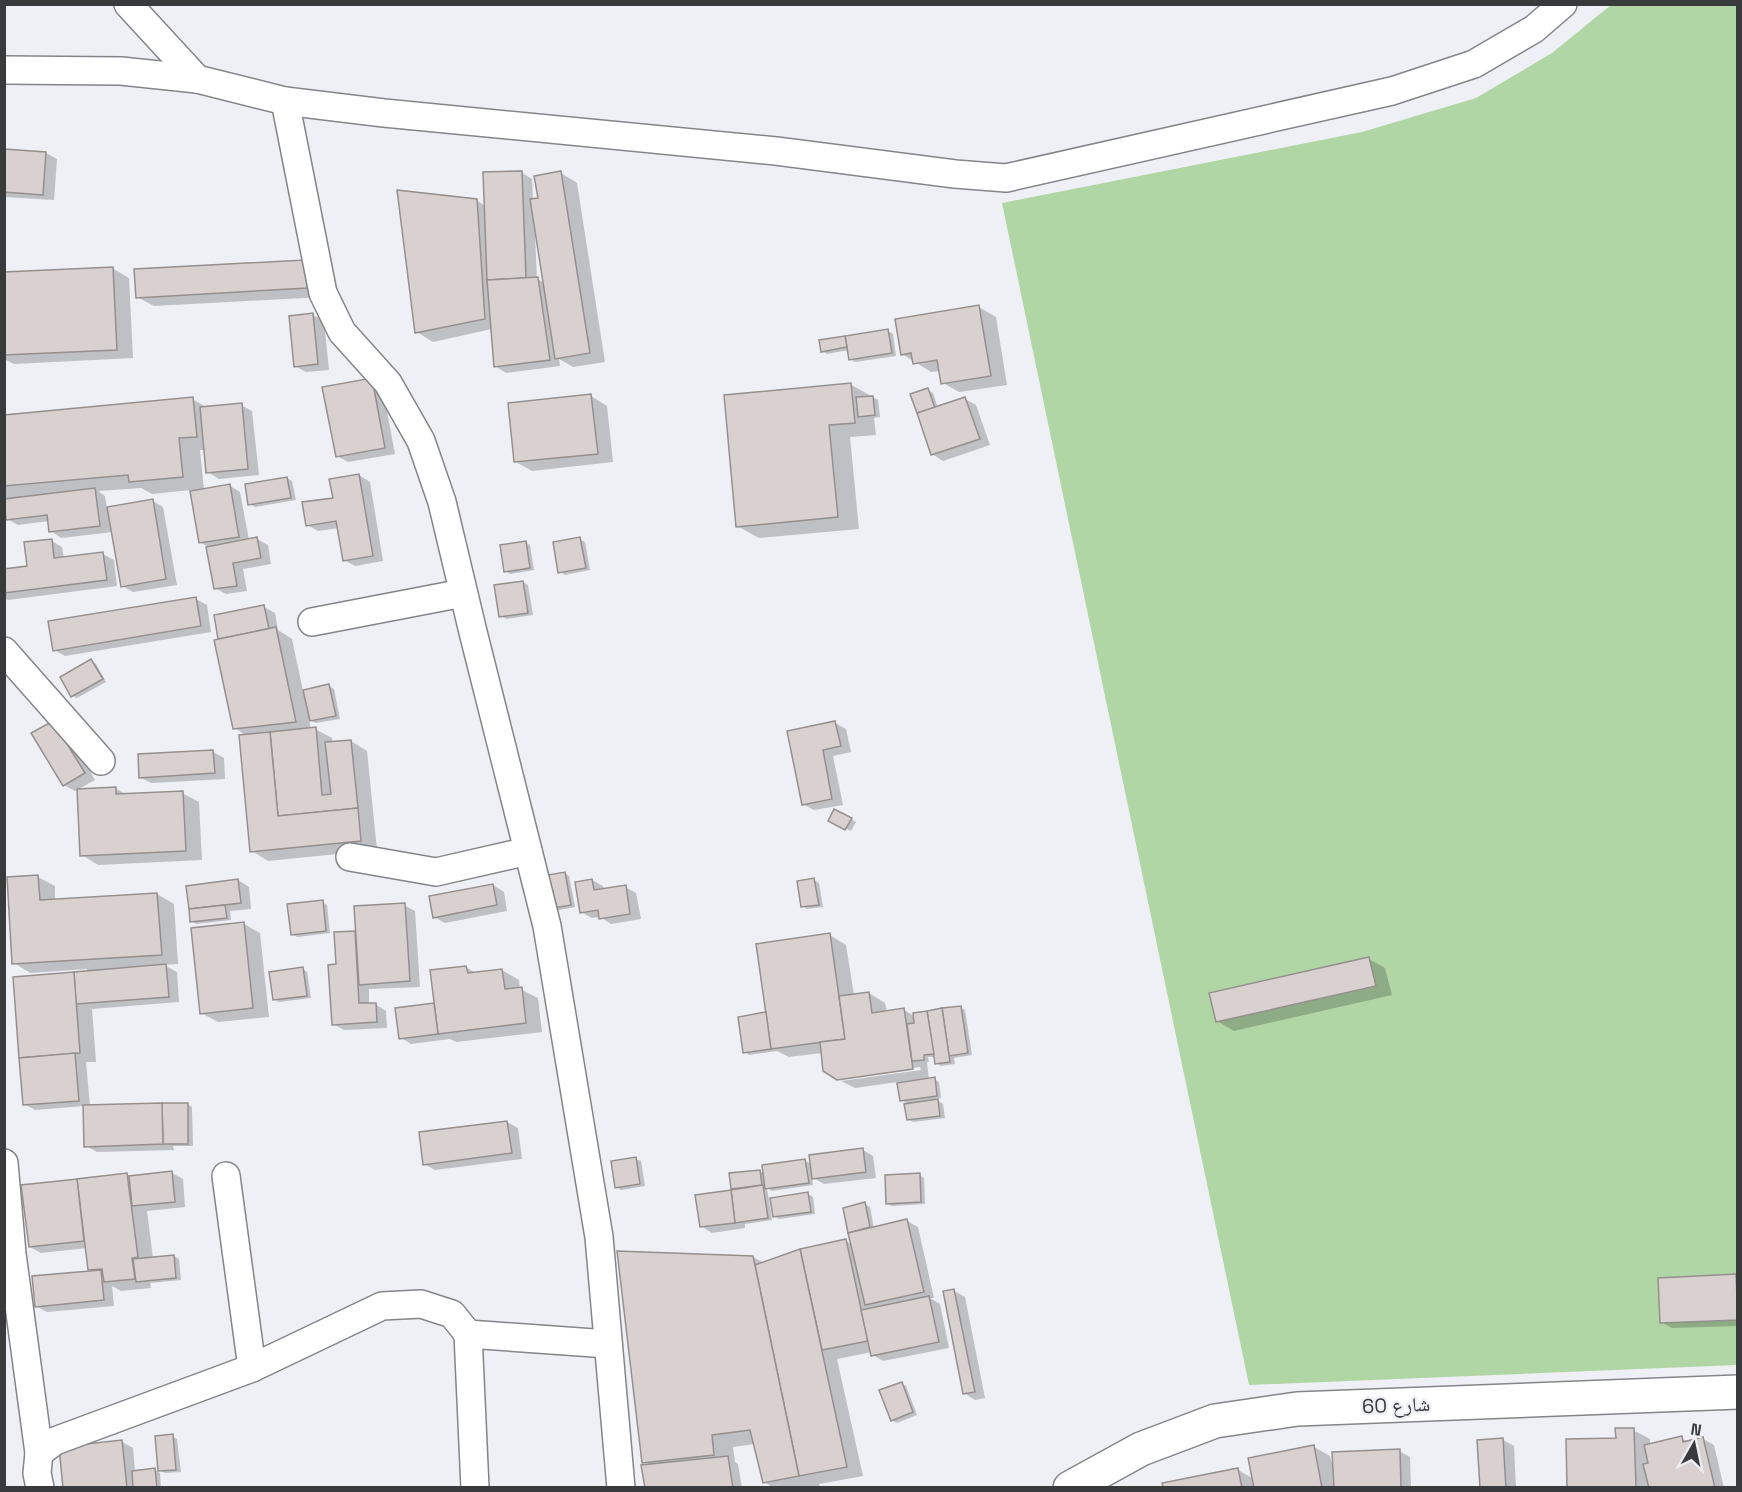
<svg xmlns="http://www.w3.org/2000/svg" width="1742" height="1492" viewBox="0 0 1742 1492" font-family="'Space Grotesk','Noto Naskh Arabic',sans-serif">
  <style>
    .green { fill: #b1d6a5 }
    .shadow { fill: #0003; fill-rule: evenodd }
    .building { fill: #d8d1d0; stroke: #958f8e; stroke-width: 1.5 }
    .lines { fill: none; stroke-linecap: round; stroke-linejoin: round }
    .street-casing { stroke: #84858a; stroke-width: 30 }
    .secondary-casing { stroke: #84858a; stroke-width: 36 }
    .street { stroke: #fff; stroke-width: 27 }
    .secondary { stroke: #fff; stroke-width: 33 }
    .labels { text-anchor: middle; stroke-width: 5; stroke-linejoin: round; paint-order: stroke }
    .street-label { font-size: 20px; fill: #393a3c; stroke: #eff0f6 }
  </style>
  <rect width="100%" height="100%" fill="#eff0f6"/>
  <!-- green -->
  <path class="green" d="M 1611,5 L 1737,5 L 1737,1365 L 1249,1385 L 1002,203 L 1362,132 L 1476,98 L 1552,53 Z"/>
  <!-- shadow -->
  <g class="shadow">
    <path d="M 4,150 L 46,153 L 57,159 L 54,200 L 4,197 Z"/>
    <path d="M 522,173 L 532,179 L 533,200 L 539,199 L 561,173 L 577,183 L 605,362 L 573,367 L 559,359 L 560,366 L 506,373 L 495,366 L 492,329 L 433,342 L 417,332 L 476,200 L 485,206 ZM 535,235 L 537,235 L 545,283 L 537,279 Z"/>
    <path d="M 304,261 L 323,297 L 154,306 L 137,297 Z"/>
    <path d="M 112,268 L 129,278 L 133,358 L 14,364 L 4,359 L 4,274 Z"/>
    <path d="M 979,307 L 996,317 L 1007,385 L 959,392 L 943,383 L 941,371 L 931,372 L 902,354 Z"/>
    <path d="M 313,315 L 324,321 L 329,370 L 306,372 L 295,366 Z"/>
    <path d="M 888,331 L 893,334 L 896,356 L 855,362 L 850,359 L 849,350 L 827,354 L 822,351 Z"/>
    <path d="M 850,384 L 878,400 L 880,417 L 874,418 L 876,435 L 850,437 L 859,529 L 759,538 L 737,526 Z"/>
    <path d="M 382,385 L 395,454 L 348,462 L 337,456 L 324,388 Z"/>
    <path d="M 928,390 L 933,393 L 938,408 L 965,399 L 976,405 L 990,445 L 943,461 L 932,454 Z"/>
    <path d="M 591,396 L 607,406 L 613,462 L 532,471 L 516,462 Z"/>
    <path d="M 192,399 L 208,408 L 241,405 L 252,411 L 259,475 L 219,479 L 208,472 L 206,450 L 200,450 L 204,490 L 230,486 L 240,492 L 249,540 L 257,539 L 268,545 L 271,564 L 243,569 L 247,591 L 226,594 L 215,588 L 208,547 L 200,542 L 191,490 L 152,494 L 141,488 L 98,491 L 105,496 L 107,509 L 153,501 L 163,507 L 177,585 L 133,592 L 122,586 L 113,532 L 61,538 L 51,531 L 49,521 L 18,525 L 7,519 L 9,499 L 4,497 L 4,416 Z"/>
    <path d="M 359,475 L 370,482 L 383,561 L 355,566 L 344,560 L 339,528 L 318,531 L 307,525 Z"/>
    <path d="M 287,478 L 292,481 L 296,500 L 255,507 L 250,504 Z"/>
    <path d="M 580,539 L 585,542 L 590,570 L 565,575 L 560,572 Z"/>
    <path d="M 52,541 L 62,547 L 64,559 L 103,554 L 114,560 L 117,586 L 8,600 L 4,598 L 4,570 L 29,567 Z"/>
    <path d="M 525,542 L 530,545 L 534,570 L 510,574 L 505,571 Z"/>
    <path d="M 523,582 L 528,585 L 533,615 L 506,619 L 501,616 Z"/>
    <path d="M 196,599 L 207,605 L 211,632 L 65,656 L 54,650 Z"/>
    <path d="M 264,607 L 275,613 L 278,630 L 292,639 L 303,691 L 329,686 L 334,689 L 340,719 L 316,723 L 309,720 L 311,729 L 315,729 L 332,738 L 332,743 L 351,741 L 367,751 L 377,850 L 268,861 L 252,851 L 247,736 L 235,728 L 223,640 L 220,638 Z"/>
    <path d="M 91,661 L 96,664 L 106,682 L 77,698 L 72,695 Z"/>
    <path d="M 835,723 L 846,729 L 851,752 L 833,756 L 843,805 L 814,810 L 803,804 L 789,732 Z"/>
    <path d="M 64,729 L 95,780 L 75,791 L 64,785 Z"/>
    <path d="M 213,752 L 224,758 L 225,779 L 151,783 L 140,777 Z"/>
    <path d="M 115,788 L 127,795 L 182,793 L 199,802 L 202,860 L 98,865 L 82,855 Z"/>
    <path d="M 851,819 L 856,822 L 851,831 L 830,821 Z"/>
    <path d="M 565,873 L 569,876 L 575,907 L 554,911 Z"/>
    <path d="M 38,877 L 55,886 L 55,900 L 157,894 L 174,904 L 178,964 L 164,965 L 177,972 L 179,1002 L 92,1009 L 96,1062 L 86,1062 L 90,1106 L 187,1104 L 192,1107 L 193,1146 L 173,1146 L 174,1150 L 97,1152 L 86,1146 L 85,1106 L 35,1110 L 24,1104 L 87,972 L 87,969 L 30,973 L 14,963 Z"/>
    <path d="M 238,880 L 249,887 L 251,909 L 230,911 L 231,920 L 196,924 L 192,921 L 187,887 Z"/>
    <path d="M 592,880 L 603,886 L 604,890 L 625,887 L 636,893 L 641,919 L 611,924 L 600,917 L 592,918 L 581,912 Z"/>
    <path d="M 814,880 L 819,883 L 823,907 L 807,909 L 803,906 Z"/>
    <path d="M 493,885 L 504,892 L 507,911 L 445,923 L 434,917 Z"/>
    <path d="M 322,902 L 327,905 L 330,933 L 297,937 L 292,934 Z"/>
    <path d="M 404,905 L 415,911 L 420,987 L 369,989 L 369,1005 L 375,1004 L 386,1011 L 387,1028 L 344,1030 L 333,1024 L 337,966 L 335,934 L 357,933 Z"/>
    <path d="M 244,924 L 260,933 L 269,1017 L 218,1022 L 201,1013 Z"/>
    <path d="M 830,935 L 846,945 L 854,995 L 869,993 L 885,1003 L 887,1012 L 904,1010 L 914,1016 L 960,1007 L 965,1010 L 972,1055 L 954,1058 L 955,1064 L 941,1066 L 936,1063 L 935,1057 L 928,1057 L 929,1062 L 927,1062 L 929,1080 L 934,1079 L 939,1082 L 941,1098 L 935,1099 L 943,1104 L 945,1118 L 913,1122 L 908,1119 L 910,1105 L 901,1100 L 898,1082 L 855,1088 L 841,1081 L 921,1070 L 920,1067 L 839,1078 L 822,1053 L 789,1057 L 777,1051 L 749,1055 L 745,1052 L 765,1014 Z"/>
    <path d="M 1369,959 L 1385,968 L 1392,995 L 1234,1031 L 1217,1021 Z"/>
    <path d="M 466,967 L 477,974 L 502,970 L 519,980 L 520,989 L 538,998 L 542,1032 L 456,1042 L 450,1039 L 411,1044 L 401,1038 L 397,1009 L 436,1004 Z"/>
    <path d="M 303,969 L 307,972 L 311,998 L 279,1002 L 274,999 Z"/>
    <path d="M 507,1122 L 518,1128 L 522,1159 L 435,1170 L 424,1164 Z"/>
    <path d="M 863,1150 L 873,1156 L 876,1178 L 824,1184 L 812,1177 L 813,1185 L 772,1191 L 767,1188 L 772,1220 L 745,1224 L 745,1228 L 712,1233 L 701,1226 L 733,1193 L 731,1175 L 760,1171 L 765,1174 L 805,1161 L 812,1164 Z"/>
    <path d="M 636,1159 L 641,1161 L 645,1186 L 621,1190 L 616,1187 Z"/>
    <path d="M 172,1173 L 183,1179 L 185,1207 L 147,1211 L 153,1258 L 174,1256 L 179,1259 L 181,1280 L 150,1283 L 151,1288 L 121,1291 L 112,1286 L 114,1306 L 47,1312 L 36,1306 L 94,1272 L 89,1269 L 87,1248 L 41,1253 L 30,1247 L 23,1186 L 127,1174 L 131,1177 ZM 126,1253 L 135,1258 L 135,1261 L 125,1255 Z"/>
    <path d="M 919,1175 L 924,1178 L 925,1204 L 892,1206 L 887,1203 Z"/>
    <path d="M 808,1194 L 813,1197 L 815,1214 L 779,1219 L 772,1215 Z"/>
    <path d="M 865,1204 L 870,1207 L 874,1228 L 907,1221 L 918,1227 L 934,1298 L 930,1298 L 940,1304 L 949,1348 L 883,1361 L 873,1355 L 872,1352 L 837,1359 L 863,1476 L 819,1484 L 820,1488 L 774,1488 L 764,1482 L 755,1444 L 733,1447 L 735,1462 L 738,1464 L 742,1488 L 646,1488 L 650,1465 L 644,1462 L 753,1257 L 764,1263 L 801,1250 L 846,1241 L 852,1245 L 845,1209 Z"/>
    <path d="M 1736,1276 L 1738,1277 L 1738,1326 L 1672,1328 L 1661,1322 Z"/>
    <path d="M 954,1291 L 965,1297 L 985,1398 L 975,1400 L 964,1393 Z"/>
    <path d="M 901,1384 L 906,1386 L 917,1415 L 897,1423 L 892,1420 Z"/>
    <path d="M 1633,1430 L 1650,1439 L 1650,1445 L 1681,1438 L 1689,1442 L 1703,1439 L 1714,1445 L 1724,1488 L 1569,1488 L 1617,1439 Z"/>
    <path d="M 172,1436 L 177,1439 L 181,1472 L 165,1473 L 160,1470 Z"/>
    <path d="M 1503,1440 L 1514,1446 L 1516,1488 L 1481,1488 Z"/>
    <path d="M 122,1442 L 133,1448 L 135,1472 L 155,1470 L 160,1473 L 161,1488 L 65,1488 Z"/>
    <path d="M 4,1447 L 6,1469 L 4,1470 Z"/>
    <path d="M 1314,1447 L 1330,1456 L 1333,1468 L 1399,1451 L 1410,1457 L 1411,1488 L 1164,1488 L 1238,1470 L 1254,1479 Z"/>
  </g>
  <!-- building -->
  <g class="building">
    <path d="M 4,149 L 46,152 L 43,195 L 4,192 Z"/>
    <path d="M 522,171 L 526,278 L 487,280 L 483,172 Z"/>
    <path d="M 561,171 L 590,353 L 555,359 L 530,199 L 538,198 L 534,176 Z"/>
    <path d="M 397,190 L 477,199 L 485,319 L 415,333 Z"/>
    <path d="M 305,260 L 307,288 L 136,298 L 134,269 Z"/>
    <path d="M 113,267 L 117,350 L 4,355 L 4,272 Z"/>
    <path d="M 538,277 L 550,360 L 494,367 L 487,280 Z"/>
    <path d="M 979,305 L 991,376 L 941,384 L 937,360 L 913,364 L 911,353 L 901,355 L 895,319 Z"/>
    <path d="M 313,313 L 318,364 L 294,367 L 289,316 Z"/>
    <path d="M 888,329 L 892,353 L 849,360 L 845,336 Z"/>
    <path d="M 845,336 L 847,347 L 821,352 L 819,340 Z"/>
    <path d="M 372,378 L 385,448 L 336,457 L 322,387 Z"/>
    <path d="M 851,383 L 855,423 L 829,425 L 838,517 L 736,527 L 724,395 Z"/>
    <path d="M 928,388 L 935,408 L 917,413 L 910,394 Z"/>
    <path d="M 591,394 L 598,454 L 514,462 L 508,403 Z"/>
    <path d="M 873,396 L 875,415 L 858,417 L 856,397 Z"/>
    <path d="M 193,397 L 197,437 L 179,438 L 183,477 L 129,482 L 128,475 L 4,486 L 4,415 Z"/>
    <path d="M 965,397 L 980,439 L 931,455 L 917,413 Z"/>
    <path d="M 242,403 L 248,469 L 206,473 L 200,407 Z"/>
    <path d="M 359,474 L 373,556 L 343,561 L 336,521 L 306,526 L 302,502 L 333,498 L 329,479 Z"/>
    <path d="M 287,477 L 291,498 L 248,505 L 245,484 Z"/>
    <path d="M 230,484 L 239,537 L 199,543 L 190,491 Z"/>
    <path d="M 95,488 L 100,526 L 49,532 L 47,515 L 6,520 L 4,499 Z"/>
    <path d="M 153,499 L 166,579 L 121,587 L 107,507 Z"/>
    <path d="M 257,537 L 261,558 L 233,563 L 237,586 L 214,589 L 206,547 Z"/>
    <path d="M 580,537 L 586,568 L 558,573 L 553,542 Z"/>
    <path d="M 52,539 L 54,558 L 103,552 L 107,580 L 4,593 L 4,569 L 27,566 L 24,542 Z"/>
    <path d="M 526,541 L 530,568 L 504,572 L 500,545 Z"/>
    <path d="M 523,581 L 528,613 L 499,617 L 494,585 Z"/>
    <path d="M 196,597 L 201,626 L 53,651 L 48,621 Z"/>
    <path d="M 264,605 L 269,629 L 218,639 L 214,615 Z"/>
    <path d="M 276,627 L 296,722 L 233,729 L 214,640 Z"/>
    <path d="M 91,659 L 103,679 L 71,697 L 60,677 Z"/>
    <path d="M 329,684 L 336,716 L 310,721 L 303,690 Z"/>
    <path d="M 53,721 L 85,773 L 63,786 L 31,733 Z"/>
    <path d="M 835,721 L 841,746 L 823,750 L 832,799 L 802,805 L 787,731 Z"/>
    <path d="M 316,727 L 322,795 L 331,794 L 325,742 L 351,740 L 358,808 L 278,816 L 270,732 Z"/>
    <path d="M 270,732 L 278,816 L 358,808 L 361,841 L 250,852 L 239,735 Z"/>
    <path d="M 213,750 L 215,773 L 139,778 L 138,754 Z"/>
    <path d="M 116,787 L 116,794 L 183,791 L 186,851 L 80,856 L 77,789 Z"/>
    <path d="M 834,809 L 852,818 L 845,830 L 828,821 Z"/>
    <path d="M 565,872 L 571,905 L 548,909 L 542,876 Z"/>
    <path d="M 38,875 L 40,900 L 157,893 L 162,955 L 12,964 L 7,877 Z"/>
    <path d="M 814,878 L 819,905 L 801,907 L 797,881 Z"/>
    <path d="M 238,879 L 241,903 L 189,909 L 186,886 Z"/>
    <path d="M 592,879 L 594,890 L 626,885 L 630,914 L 599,919 L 598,910 L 580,913 L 575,882 Z"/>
    <path d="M 493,884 L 497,905 L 433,918 L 429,896 Z"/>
    <path d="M 323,900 L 326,931 L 291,935 L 287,904 Z"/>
    <path d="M 405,903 L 410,981 L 359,985 L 354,906 Z"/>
    <path d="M 225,905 L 227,918 L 190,922 L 189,909 Z"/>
    <path d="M 244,922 L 253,1008 L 200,1014 L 191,928 Z"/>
    <path d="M 355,931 L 359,1003 L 376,1003 L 377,1022 L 332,1025 L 328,965 L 336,964 L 334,932 Z"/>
    <path d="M 830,933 L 845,1039 L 771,1049 L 756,944 Z"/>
    <path d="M 1369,957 L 1376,986 L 1216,1022 L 1209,993 Z"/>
    <path d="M 166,964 L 169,997 L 76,1004 L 74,972 Z"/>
    <path d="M 466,966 L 468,973 L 502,969 L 505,989 L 522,987 L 526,1023 L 438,1034 L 430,970 Z"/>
    <path d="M 303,967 L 307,996 L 273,1000 L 269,972 Z"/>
    <path d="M 74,972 L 80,1053 L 19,1058 L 13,977 Z"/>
    <path d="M 869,992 L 872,1013 L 904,1008 L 913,1069 L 837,1080 L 823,1071 L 820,1042 L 845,1039 L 839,996 Z"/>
    <path d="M 434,1003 L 438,1034 L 399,1039 L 395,1008 Z"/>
    <path d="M 961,1006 L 968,1053 L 949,1056 L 942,1008 Z"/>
    <path d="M 942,1008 L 950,1062 L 935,1064 L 927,1011 Z"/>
    <path d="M 927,1011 L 934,1054 L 924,1055 L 924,1060 L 912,1061 L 907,1024 L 914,1023 L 913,1013 Z"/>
    <path d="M 766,1012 L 771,1049 L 743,1053 L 738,1017 Z"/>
    <path d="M 75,1053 L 79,1101 L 23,1105 L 19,1058 Z"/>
    <path d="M 935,1077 L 937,1096 L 900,1101 L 897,1083 Z"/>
    <path d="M 938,1099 L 940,1116 L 907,1120 L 904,1104 Z"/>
    <path d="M 162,1103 L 188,1103 L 188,1144 L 163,1144 Z"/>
    <path d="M 162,1103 L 163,1144 L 84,1147 L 83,1105 Z"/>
    <path d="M 507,1121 L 512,1153 L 423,1165 L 419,1132 Z"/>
    <path d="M 863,1148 L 866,1172 L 812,1179 L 809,1155 Z"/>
    <path d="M 636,1157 L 640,1184 L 615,1188 L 611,1161 Z"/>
    <path d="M 805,1159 L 809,1183 L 765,1189 L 762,1165 Z"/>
    <path d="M 760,1170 L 762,1185 L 731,1189 L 729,1173 Z"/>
    <path d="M 172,1171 L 175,1202 L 132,1206 L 129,1176 Z"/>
    <path d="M 127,1173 L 138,1257 L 132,1258 L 135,1279 L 104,1282 L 102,1269 L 88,1270 L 77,1179 Z"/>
    <path d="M 920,1173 L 921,1202 L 886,1204 L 885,1175 Z"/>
    <path d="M 77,1179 L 84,1241 L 29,1247 L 21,1185 Z"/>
    <path d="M 763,1185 L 768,1218 L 735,1223 L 731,1190 Z"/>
    <path d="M 731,1190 L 735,1223 L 700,1227 L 695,1195 Z"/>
    <path d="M 808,1192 L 811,1212 L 773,1217 L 770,1198 Z"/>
    <path d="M 865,1202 L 870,1227 L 848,1233 L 843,1208 Z"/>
    <path d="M 907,1219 L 924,1292 L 865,1305 L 848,1233 Z"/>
    <path d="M 846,1239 L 868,1341 L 822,1350 L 800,1249 Z"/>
    <path d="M 800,1249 L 847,1467 L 799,1476 L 755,1265 Z"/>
    <path d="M 617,1251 L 753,1256 L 799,1476 L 763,1483 L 750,1430 L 712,1435 L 714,1455 L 642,1463 Z"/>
    <path d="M 174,1255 L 176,1278 L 136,1282 L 133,1259 Z"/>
    <path d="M 101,1270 L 104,1300 L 35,1307 L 32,1276 Z"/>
    <path d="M 1736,1274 L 1738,1320 L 1660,1323 L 1658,1278 Z"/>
    <path d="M 954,1289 L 975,1392 L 963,1394 L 943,1291 Z"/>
    <path d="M 929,1296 L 939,1342 L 871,1356 L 861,1310 Z"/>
    <path d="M 902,1382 L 913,1412 L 891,1421 L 879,1390 Z"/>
    <path d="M 1615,1428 L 1634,1428 L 1636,1488 L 1567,1488 L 1566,1439 L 1616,1438 Z"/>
    <path d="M 173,1434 L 176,1470 L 158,1471 L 155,1436 Z"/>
    <path d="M 1682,1436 L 1683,1442 L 1703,1437 L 1715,1488 L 1649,1488 L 1643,1464 L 1648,1463 L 1644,1445 Z"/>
    <path d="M 1503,1438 L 1506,1488 L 1480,1488 L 1477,1440 Z"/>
    <path d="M 122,1440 L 127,1488 L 63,1488 L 59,1447 Z"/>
    <path d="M 1314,1445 L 1322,1488 L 1254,1488 L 1248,1458 Z"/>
    <path d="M 1400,1449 L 1401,1488 L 1334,1488 L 1332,1452 Z"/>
    <path d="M 728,1456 L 733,1488 L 645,1488 L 641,1465 Z"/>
    <path d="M 155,1468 L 157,1488 L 133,1488 L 132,1471 Z"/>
    <path d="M 1238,1468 L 1242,1488 L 1163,1488 L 1162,1483 Z"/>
  </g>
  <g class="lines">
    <defs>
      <g id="street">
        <path d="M 128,4 L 197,79"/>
        <path d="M 4,70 L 121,71 L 197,79 L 285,101 L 384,113 L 776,151 L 955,174 L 1006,178 L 1392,91 L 1474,64 L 1534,29 L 1563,4"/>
        <path d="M 285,101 L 323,293 L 342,332 L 388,383 L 421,441 L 442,502 L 473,632 L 547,926 L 599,1237 L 621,1488"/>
        <path d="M 312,622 L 463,593"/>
        <path d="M 4,651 L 101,761"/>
        <path d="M 350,857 L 436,872 L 528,851"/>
        <path d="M 4,1163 L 12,1254 L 39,1453"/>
        <path d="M 226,1176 L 252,1368"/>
        <path d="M 468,1334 L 475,1488"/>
        <path d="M 40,1488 L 37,1473 L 39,1453 L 55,1441 L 252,1368 L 382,1306 L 421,1304 L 452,1314 L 468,1334 L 608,1344"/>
      </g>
      <path id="secondary" d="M 1070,1488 L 1141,1449 L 1215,1421 L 1297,1409 L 1738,1392"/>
    </defs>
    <!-- street casing -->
    <use href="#street" class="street-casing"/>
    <!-- secondary casing -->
    <use href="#secondary" class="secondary-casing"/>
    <!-- street -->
    <use href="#street" class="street"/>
    <!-- secondary -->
    <use href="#secondary" class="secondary"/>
  </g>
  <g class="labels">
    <!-- street labels -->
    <g class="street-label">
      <text transform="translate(1396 1405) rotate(-2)" y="7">شارع 60</text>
    </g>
  </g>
  <!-- border -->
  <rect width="1742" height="1492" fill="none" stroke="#393a3c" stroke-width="12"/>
  <!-- north arrow -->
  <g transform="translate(1694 1444) rotate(9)" stroke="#eff0f6" stroke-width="4.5" paint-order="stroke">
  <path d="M0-4.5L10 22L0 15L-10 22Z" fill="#393a3c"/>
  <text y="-9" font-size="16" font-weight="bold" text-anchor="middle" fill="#393a3c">N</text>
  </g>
</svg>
